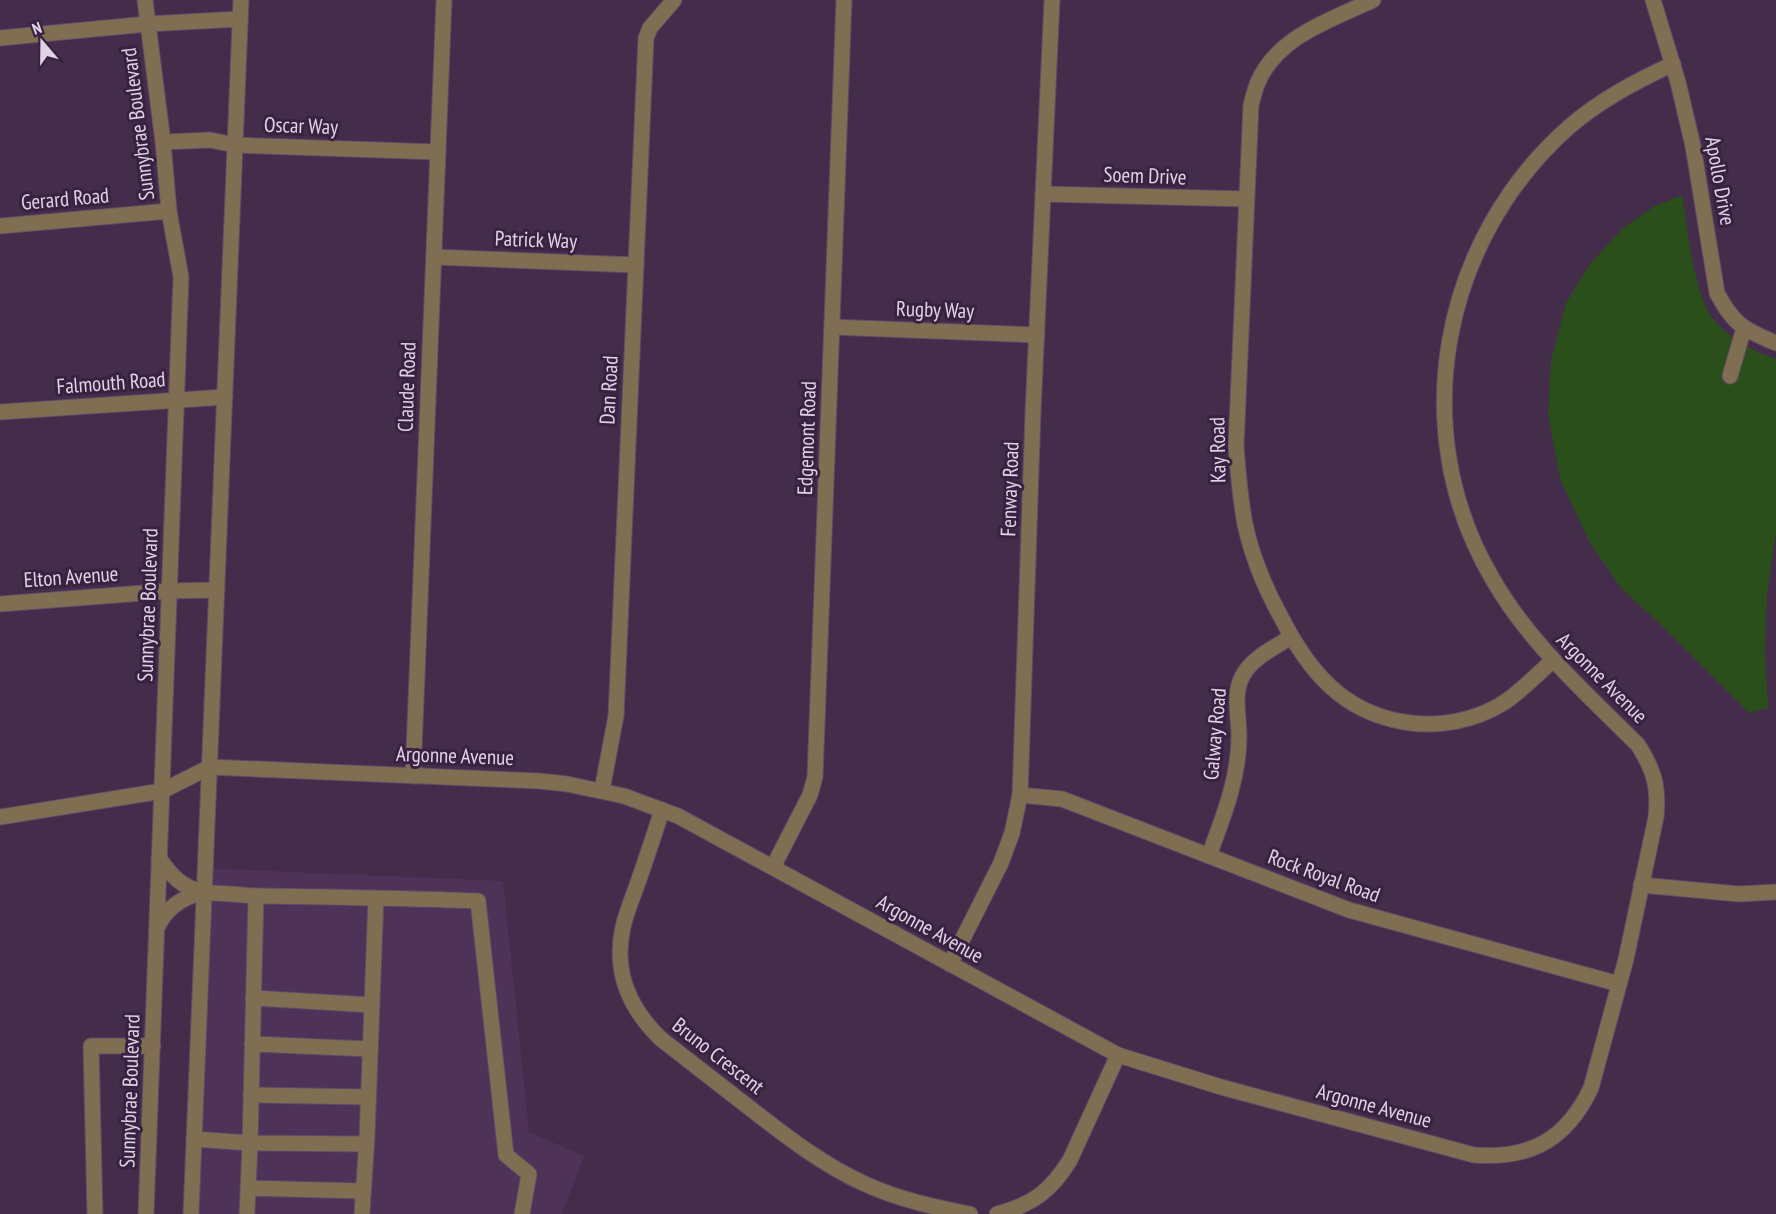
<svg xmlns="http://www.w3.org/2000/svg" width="1776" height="1214" viewBox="0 0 1776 1214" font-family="'PT Sans Narrow',sans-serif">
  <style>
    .built { fill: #4e3257 }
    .green { fill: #2b4f1b }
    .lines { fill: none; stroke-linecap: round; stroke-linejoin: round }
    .minor-casing { stroke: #604a67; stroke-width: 17 }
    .minor { stroke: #806e53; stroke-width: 15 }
    .labels { text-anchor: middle; stroke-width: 6; stroke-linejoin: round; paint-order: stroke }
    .street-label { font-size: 21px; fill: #e0d2e5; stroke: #392241 }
  </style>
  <rect width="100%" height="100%" fill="#442c4b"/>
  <!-- built -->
  <path class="built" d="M 205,868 L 503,881 L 529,1132 L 584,1156 L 562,1214 L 191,1214 Z"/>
  <!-- green -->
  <path class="green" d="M 1682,195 C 1688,228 1693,294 1714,320 C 1729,338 1754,352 1776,359 L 1776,532 L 1767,594 L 1765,650 L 1768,708 L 1749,713 L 1660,624 L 1621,588 L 1589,541 L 1560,479 L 1548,414 L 1551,361 L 1566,303 L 1590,264 L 1623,228 L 1653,207 Z"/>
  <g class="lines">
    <defs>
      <g id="minor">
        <path d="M 145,0 L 163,142 L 169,211 L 181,277 L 146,1214"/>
        <path d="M 1373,0 C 1331,20 1278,36 1258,82 C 1255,89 1253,98 1251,105 L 1236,446 C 1238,472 1240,498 1245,524 C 1252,557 1265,588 1281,617 C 1308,670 1342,712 1404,722 C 1438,728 1475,721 1505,702 C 1522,690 1537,675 1553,660"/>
        <path d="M 1653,0 L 1678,82 L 1693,146 L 1717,293 C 1733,324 1744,330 1776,343"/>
        <path d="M 0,38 L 147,24 L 240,19"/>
        <path d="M 163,142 L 210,140 L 235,145 L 438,152"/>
        <path d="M 1043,194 L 1246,199"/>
        <path d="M 0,226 L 169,211"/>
        <path d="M 434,257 L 636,265"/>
        <path d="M 832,327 L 1037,335"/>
        <path d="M 1730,376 L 1744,328"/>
        <path d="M 0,412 L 225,397"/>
        <path d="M 0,604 L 169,591 L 217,590"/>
        <path d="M 413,776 L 444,0"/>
        <path d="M 602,790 L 616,716 L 646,38 L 650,28 L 674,0"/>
        <path d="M 1020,795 L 1062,799 L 1349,910 L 1619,984"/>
        <path d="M 662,810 C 654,836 645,862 636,888 C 631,901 626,914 623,927 C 613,972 629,1008 661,1039 C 691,1062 721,1086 751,1109 C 787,1137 823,1165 865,1184 C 898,1199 933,1207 970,1214"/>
        <path d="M 0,817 L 162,791 L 210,767 L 539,781 L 567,784 L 624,796 L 678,816 L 1118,1055 L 1221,1087 L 1474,1155 C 1531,1159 1566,1140 1591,1088 L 1626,959 L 1656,817 C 1659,787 1654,770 1638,745 C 1586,693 1529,643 1492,578 C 1405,430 1441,240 1569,127 C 1600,100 1636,81 1673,64"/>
        <path d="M 1209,856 C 1219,827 1231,799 1236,768 C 1238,758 1239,747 1239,736 C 1239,718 1233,694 1242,677 C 1251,658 1274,648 1291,637"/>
        <path d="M 159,858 C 173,878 181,886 204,893"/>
        <path d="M 773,867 L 810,795 L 815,777 L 844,0"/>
        <path d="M 1641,885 L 1739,894 L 1776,892"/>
        <path d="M 256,896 L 250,1143 L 366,1144"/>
        <path d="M 158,926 C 165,911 176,902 191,896 C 209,889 239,896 259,896 C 332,897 405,898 478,901 L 506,1155 L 529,1174 L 522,1214"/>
        <path d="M 950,964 L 1001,863 L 1012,833 L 1020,795 L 1033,412 L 1052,0"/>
        <path d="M 253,998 L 372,1005"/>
        <path d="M 252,1044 L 370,1049"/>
        <path d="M 251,1095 L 368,1097"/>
        <path d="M 194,1139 L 250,1143 L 247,1214"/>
        <path d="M 248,1188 L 363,1191"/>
        <path d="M 95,1214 L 91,1046 L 153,1046"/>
        <path d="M 191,1214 L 241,0"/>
        <path d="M 362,1214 L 367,1137 L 376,898"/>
        <path d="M 997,1214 C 1032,1205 1051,1191 1070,1160 L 1118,1055"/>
      </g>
    </defs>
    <!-- minor casing -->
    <use href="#minor" class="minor-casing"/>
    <!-- minor -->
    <use href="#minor" class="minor"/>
  </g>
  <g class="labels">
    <!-- street labels -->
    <g class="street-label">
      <text transform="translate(138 124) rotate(-97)" y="7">Sunnybrae Boulevard</text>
      <text transform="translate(301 126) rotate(2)" y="7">Oscar Way</text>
      <text transform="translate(1145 176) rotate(2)" y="7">Soem Drive</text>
      <text transform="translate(1720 181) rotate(80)" y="7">Apollo Drive</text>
      <text transform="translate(65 199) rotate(-5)" y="7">Gerard Road</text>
      <text transform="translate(536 240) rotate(2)" y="7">Patrick Way</text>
      <text transform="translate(935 310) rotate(2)" y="7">Rugby Way</text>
      <text transform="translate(111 383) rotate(-4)" y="7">Falmouth Road</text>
      <text transform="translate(407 387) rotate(-88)" y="7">Claude Road</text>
      <text transform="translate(609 390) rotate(-87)" y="7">Dan Road</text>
      <text transform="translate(807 438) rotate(-88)" y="7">Edgemont Road</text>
      <text transform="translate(1218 450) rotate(-91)" y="7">Kay Road</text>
      <text transform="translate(1010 489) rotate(-88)" y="7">Fenway Road</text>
      <text transform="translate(71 577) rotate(-4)" y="7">Elton Avenue</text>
      <text transform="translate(148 605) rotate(-88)" y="7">Sunnybrae Boulevard</text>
      <text transform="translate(1602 678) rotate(45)" y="7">Argonne Avenue</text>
      <text transform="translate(1215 734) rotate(-85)" y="7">Galway Road</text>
      <text transform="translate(455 756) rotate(2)" y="7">Argonne Avenue</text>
      <text transform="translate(1324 876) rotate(20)" y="7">Rock Royal Road</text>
      <text transform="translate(930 929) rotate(29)" y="7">Argonne Avenue</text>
      <text transform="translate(718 1056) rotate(38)" y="7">Bruno Crescent</text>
      <text transform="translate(130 1091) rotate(-88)" y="7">Sunnybrae Boulevard</text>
      <text transform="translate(1374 1106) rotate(15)" y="7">Argonne Avenue</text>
    </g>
  </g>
  <!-- north arrow -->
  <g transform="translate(42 42) rotate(340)" stroke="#392241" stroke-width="4.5" paint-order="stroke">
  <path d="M0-4.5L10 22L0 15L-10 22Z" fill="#e0d2e5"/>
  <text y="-9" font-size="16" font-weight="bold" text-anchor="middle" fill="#e0d2e5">N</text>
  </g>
</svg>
